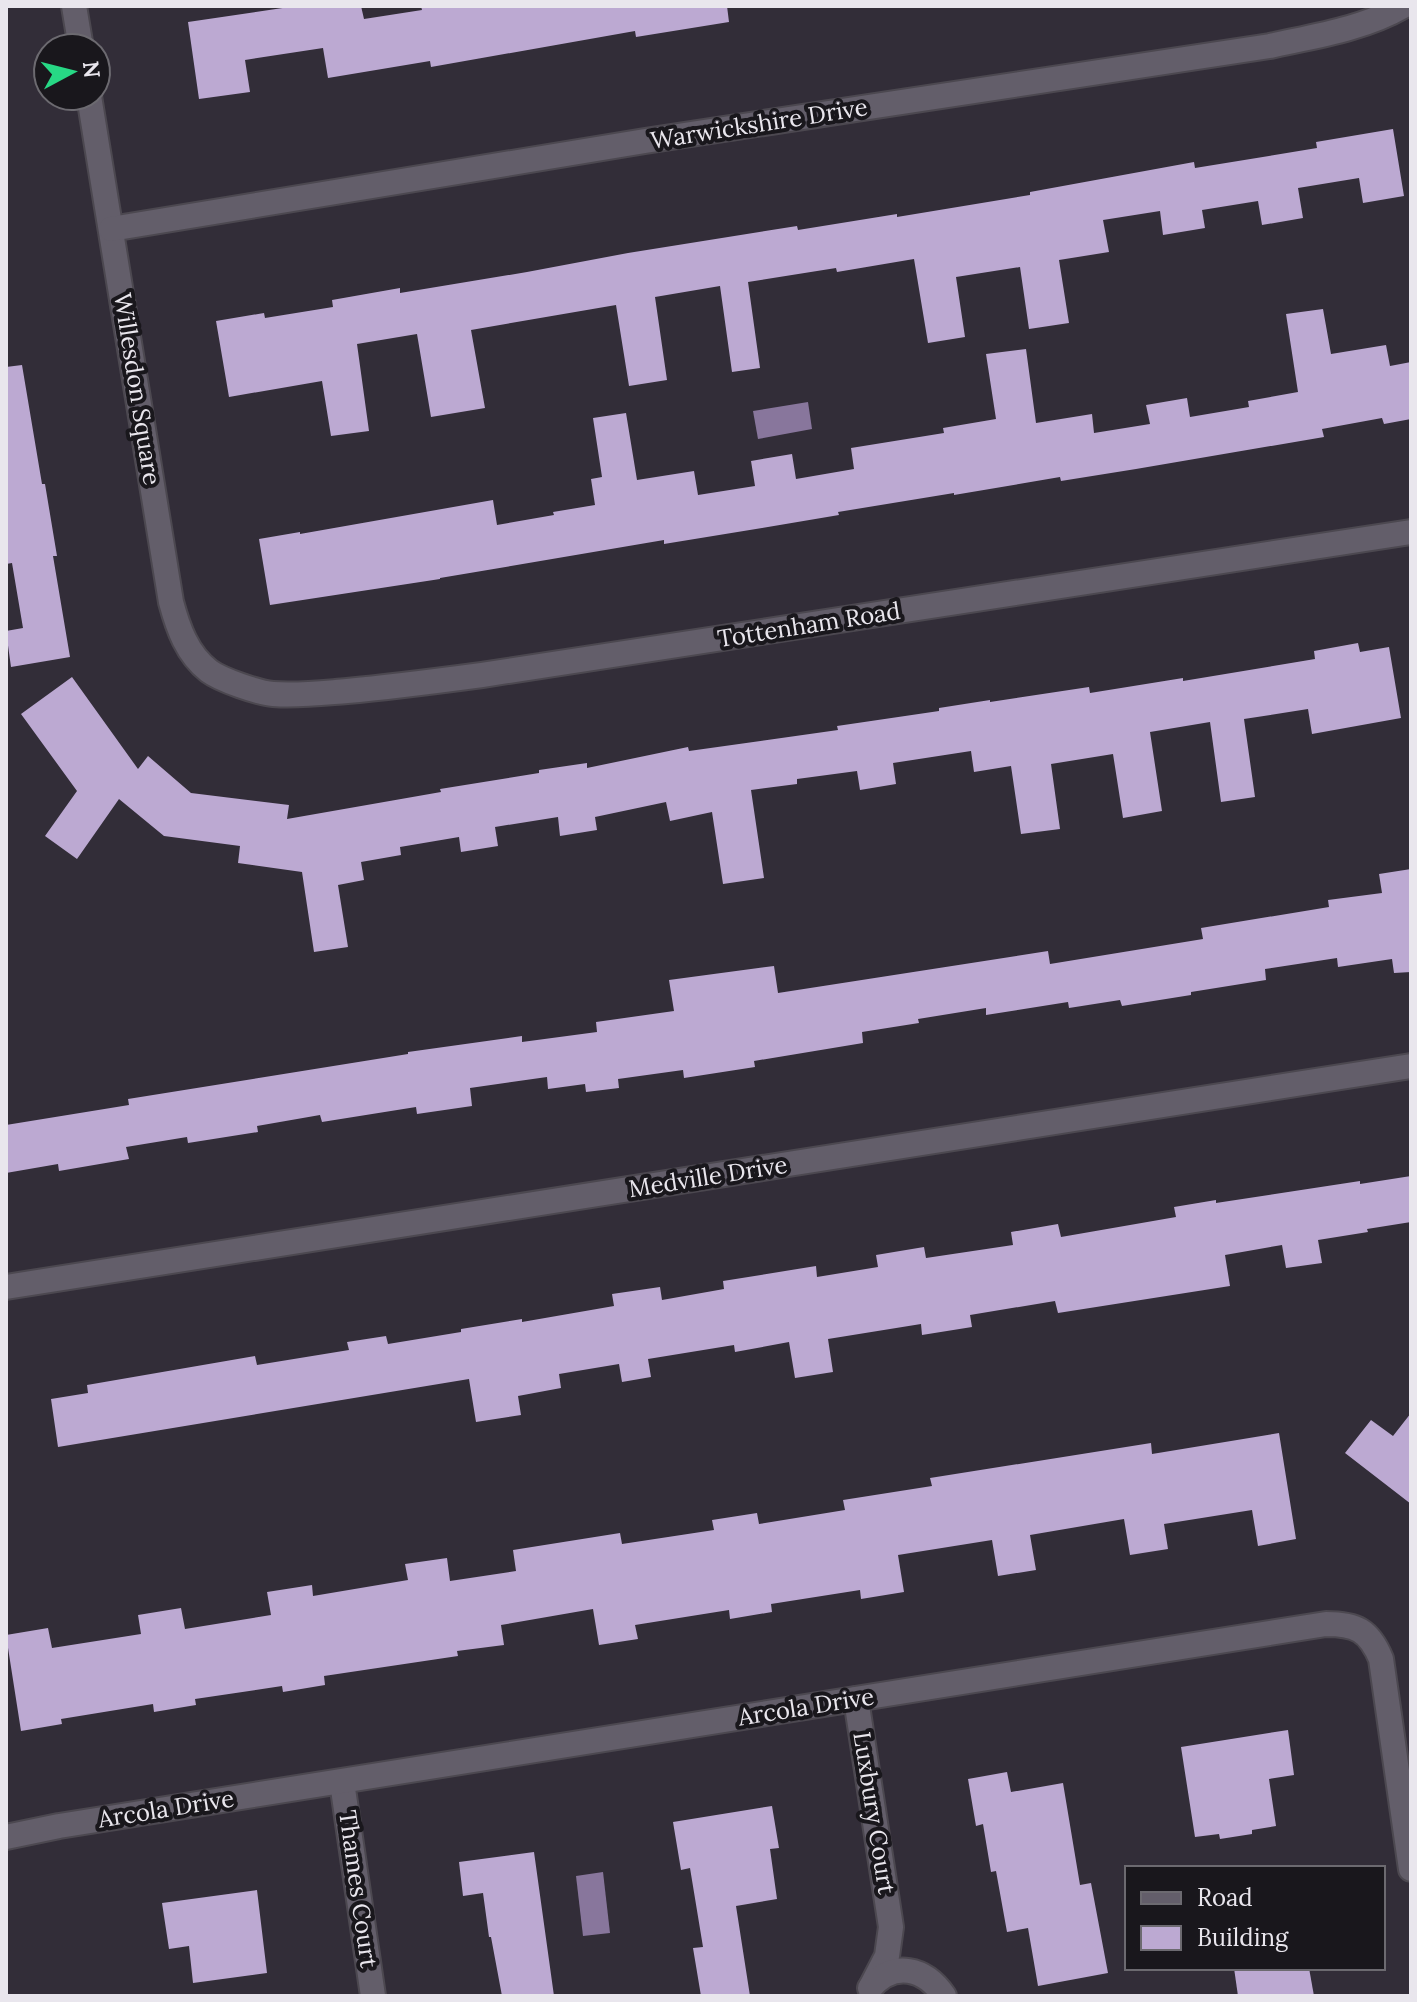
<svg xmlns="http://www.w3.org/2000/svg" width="1417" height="2002" viewBox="0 0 1417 2002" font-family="Lora,serif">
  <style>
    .water { fill: #88769c }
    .building { fill: #bca9d2 }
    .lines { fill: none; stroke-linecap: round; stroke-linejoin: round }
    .minor-casing { stroke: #4c4850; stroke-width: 28 }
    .minor { stroke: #635e6a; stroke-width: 24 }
    .labels { text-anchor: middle; stroke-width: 8; stroke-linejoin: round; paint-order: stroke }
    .street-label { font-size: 24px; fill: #e9e6ed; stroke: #19171c }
  </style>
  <rect width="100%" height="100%" fill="#322d38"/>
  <!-- water -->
  <g class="water">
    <path d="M 808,402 L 812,429 L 758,439 L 753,411 Z"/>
    <path d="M 603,1872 L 610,1933 L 583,1936 L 576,1876 Z"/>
  </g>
  <!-- building -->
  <g class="building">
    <path d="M 296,6 L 361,6 L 364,19 L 422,10 L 421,6 L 727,6 L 729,22 L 636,37 L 635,31 L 431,67 L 430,61 L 328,78 L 323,48 L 245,60 L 250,92 L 199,99 L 188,22 Z"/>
    <path d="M 1393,129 L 1404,196 L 1363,203 L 1359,178 L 1298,188 L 1303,218 L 1262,225 L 1258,201 L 1202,210 L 1205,228 L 1163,235 L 1160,211 L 1103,220 L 1109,252 L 1059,260 L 1069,323 L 1029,329 L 1020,267 L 956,277 L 965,337 L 928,343 L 914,259 L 837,272 L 836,268 L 748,282 L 760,368 L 732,372 L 720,286 L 655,297 L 667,380 L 629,386 L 616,305 L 471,330 L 485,408 L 431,417 L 417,334 L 357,344 L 369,431 L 331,436 L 322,381 L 229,397 L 216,321 L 264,313 L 265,318 L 333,307 L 332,300 L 400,288 L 400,293 L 527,272 L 628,253 L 797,226 L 798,230 L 897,214 L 897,217 L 1030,195 L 1030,192 L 1194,162 L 1195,168 L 1317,148 L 1316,142 Z"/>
    <path d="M 1323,309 L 1331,354 L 1386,345 L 1390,366 L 1411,362 L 1411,419 L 1384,424 L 1382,418 L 1322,429 L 1324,437 L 1136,469 L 1061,481 L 1060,477 L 954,495 L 954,493 L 838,512 L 839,515 L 762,528 L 664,544 L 664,540 L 440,578 L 440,579 L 270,605 L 259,539 L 300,532 L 300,534 L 493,500 L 497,525 L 554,515 L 553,512 L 595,505 L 591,479 L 602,477 L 593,418 L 626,413 L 637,480 L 694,471 L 698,495 L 755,486 L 751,461 L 792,454 L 796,479 L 854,469 L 851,448 L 944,433 L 943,428 L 996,419 L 986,354 L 1026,349 L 1036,423 L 1092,414 L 1094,433 L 1150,424 L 1146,405 L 1187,398 L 1190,417 L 1249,407 L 1248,401 L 1298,392 L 1286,314 Z"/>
    <path d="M 22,365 L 42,484 L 45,484 L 57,556 L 53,556 L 70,657 L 11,667 L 6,631 L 23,628 L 12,563 L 6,564 L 6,367 Z"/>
    <path d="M 1358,643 L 1360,652 L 1389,647 L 1401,718 L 1312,734 L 1308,709 L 1244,719 L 1255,797 L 1221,802 L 1210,722 L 1150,732 L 1162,811 L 1123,818 L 1113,754 L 1051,764 L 1060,829 L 1021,834 L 1011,766 L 974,772 L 971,751 L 893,763 L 896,784 L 860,790 L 857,771 L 797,779 L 797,784 L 751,790 L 764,878 L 723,884 L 712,812 L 670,821 L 666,802 L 595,817 L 597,830 L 560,836 L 558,817 L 495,827 L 498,846 L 461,852 L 459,837 L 400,847 L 401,855 L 361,862 L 364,880 L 338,885 L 348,947 L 314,952 L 302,872 L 238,863 L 240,846 L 164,836 L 119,799 L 77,859 L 45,836 L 77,791 L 21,714 L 72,677 L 138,769 L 148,756 L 191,793 L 289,805 L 287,819 L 441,792 L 440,789 L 539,773 L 539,770 L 587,763 L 587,768 L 688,747 L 689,751 L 838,730 L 837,726 L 939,711 L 939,708 L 990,700 L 990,702 L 1089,687 L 1090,693 L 1183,678 L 1183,681 L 1315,659 L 1314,651 Z"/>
    <path d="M 1411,869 L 1411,972 L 1394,973 L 1392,959 L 1338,967 L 1337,958 L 1265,969 L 1266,980 L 1191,992 L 1191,995 L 1122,1006 L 1120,1000 L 1069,1008 L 1068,1002 L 986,1015 L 986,1008 L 918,1019 L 919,1023 L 862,1032 L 863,1043 L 754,1061 L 755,1067 L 684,1078 L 683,1070 L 618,1079 L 619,1088 L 586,1092 L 585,1084 L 548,1089 L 547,1077 L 470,1088 L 472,1106 L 417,1114 L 416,1107 L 322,1122 L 320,1115 L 257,1126 L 258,1132 L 188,1143 L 187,1137 L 126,1147 L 129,1159 L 59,1171 L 58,1164 L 6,1173 L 6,1125 L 129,1105 L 128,1099 L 408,1054 L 408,1052 L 522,1036 L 522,1042 L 597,1032 L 596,1022 L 674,1011 L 669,980 L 774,966 L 778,993 L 1048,951 L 1050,964 L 1203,939 L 1201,928 L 1329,907 L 1328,900 L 1382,893 L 1379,874 Z"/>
    <path d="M 1411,1176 L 1411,1222 L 1367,1229 L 1368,1232 L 1318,1240 L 1322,1263 L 1286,1268 L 1282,1245 L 1225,1255 L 1230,1286 L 1058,1313 L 1055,1301 L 970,1315 L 972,1327 L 922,1335 L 921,1324 L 828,1339 L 833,1372 L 795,1378 L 789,1342 L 735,1352 L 734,1345 L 648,1359 L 651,1377 L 622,1382 L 619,1364 L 559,1374 L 561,1388 L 518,1396 L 521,1415 L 476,1422 L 469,1379 L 58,1447 L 51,1399 L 88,1393 L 87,1385 L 255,1356 L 257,1365 L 349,1350 L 347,1342 L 386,1336 L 388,1344 L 461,1332 L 461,1329 L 522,1319 L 522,1322 L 614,1306 L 612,1294 L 660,1287 L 662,1300 L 724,1289 L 723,1281 L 816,1266 L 817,1277 L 878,1267 L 876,1255 L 924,1247 L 926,1258 L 1013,1245 L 1011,1232 L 1058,1224 L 1061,1237 L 1176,1217 L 1174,1207 L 1216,1200 L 1216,1203 L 1360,1181 L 1360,1184 Z"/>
    <path d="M 1411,1413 L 1411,1504 L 1345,1453 L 1371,1420 L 1393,1436 Z"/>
    <path d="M 1279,1433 L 1296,1539 L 1258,1546 L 1252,1510 L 1164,1524 L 1168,1549 L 1130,1555 L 1124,1519 L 1030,1535 L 1036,1570 L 998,1576 L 992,1540 L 898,1555 L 904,1592 L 861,1599 L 860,1590 L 771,1604 L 772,1612 L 730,1619 L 729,1610 L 635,1625 L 638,1639 L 599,1645 L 593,1609 L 501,1625 L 504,1645 L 457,1651 L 458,1656 L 324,1676 L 325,1685 L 283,1692 L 282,1686 L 195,1699 L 196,1705 L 154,1712 L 153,1704 L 61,1719 L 62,1724 L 21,1731 L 6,1635 L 48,1628 L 52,1648 L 141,1634 L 138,1615 L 181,1608 L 185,1629 L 271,1615 L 267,1592 L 312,1585 L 313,1596 L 408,1580 L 405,1564 L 447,1558 L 450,1581 L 516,1571 L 513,1550 L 620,1533 L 622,1544 L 714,1530 L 712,1520 L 757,1513 L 759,1524 L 845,1510 L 843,1500 L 932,1486 L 930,1478 L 1151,1443 L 1152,1454 Z"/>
    <path d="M 1288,1730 L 1294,1775 L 1269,1779 L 1276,1826 L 1252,1830 L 1252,1834 L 1220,1839 L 1219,1834 L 1195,1837 L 1181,1747 Z"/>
    <path d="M 1007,1772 L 1011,1792 L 1063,1783 L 1080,1885 L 1091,1883 L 1108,1973 L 1038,1986 L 1028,1928 L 1007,1932 L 996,1871 L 991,1872 L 983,1824 L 976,1826 L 968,1779 Z"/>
    <path d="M 772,1806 L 779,1848 L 770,1849 L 777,1899 L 736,1906 L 750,1996 L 701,1996 L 693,1948 L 703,1947 L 690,1868 L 681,1870 L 673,1822 Z"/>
    <path d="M 534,1852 L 554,1996 L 502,1996 L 491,1937 L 489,1937 L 483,1893 L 463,1896 L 459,1862 Z"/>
    <path d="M 257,1890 L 267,1973 L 193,1983 L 189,1946 L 169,1949 L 162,1903 Z"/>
    <path d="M 1234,1968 L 1309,1968 L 1314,1996 L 1238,1996 Z"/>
  </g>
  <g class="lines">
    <defs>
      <g id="minor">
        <path d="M 74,6 L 81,48"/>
        <path d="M 89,96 L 171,602 C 178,628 187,654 209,671 C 221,680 259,693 273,694 C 298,696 322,693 347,691 C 392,687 437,681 482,675 L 1411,532"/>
        <path d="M 111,229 L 645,141 L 1270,46 C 1315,36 1363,29 1403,6"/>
        <path d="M 6,1287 L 1411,1066"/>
        <path d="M 856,1699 L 891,1927 L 887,1956 L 872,1985"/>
        <path d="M 342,1782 L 373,1996"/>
        <path d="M 6,1837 L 59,1826 L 1326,1624 C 1356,1624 1369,1630 1381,1659 L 1411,1869"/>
        <path d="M 870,1988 C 894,1960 925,1968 944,1996"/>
      </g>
    </defs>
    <!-- minor casing -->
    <use href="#minor" class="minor-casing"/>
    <!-- minor -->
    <use href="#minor" class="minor"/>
  </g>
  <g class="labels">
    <!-- street labels -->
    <g class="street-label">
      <text transform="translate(759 124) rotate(-9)" y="8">Warwickshire Drive</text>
      <text transform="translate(137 389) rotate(81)" y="8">Willesdon Square</text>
      <text transform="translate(809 625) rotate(-9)" y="8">Tottenham Road</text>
      <text transform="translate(708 1177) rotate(-9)" y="8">Medville Drive</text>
      <text transform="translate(806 1707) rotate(-9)" y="8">Arcola Drive</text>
      <text transform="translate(166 1809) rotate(-9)" y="8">Arcola Drive</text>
      <text transform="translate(874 1813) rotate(81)" y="8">Luxbury Court</text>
      <text transform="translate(358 1889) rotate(82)" y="8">Thames Court</text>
    </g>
  </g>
  <!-- border -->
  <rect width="1417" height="2002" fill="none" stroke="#e9e6ed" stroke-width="16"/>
  <!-- legend -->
  <rect x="1125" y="1866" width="260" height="104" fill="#19171c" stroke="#6c6a70" stroke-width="2"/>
  <rect x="1141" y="1892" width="40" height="12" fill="#635e6a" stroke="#6c6a70" stroke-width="2"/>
  <text x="1197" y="1906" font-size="24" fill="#e9e6ed">Road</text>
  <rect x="1141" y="1926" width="40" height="24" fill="#bca9d2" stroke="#6c6a70" stroke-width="2"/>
  <text x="1197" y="1946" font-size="24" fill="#e9e6ed">Building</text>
  <!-- north arrow -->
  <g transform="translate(72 72) rotate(83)"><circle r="38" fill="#19171c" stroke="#6c6a70" stroke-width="2"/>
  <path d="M0-6L14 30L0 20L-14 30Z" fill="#27d885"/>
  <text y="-12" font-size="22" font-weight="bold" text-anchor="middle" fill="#e9e6ed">N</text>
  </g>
</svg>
